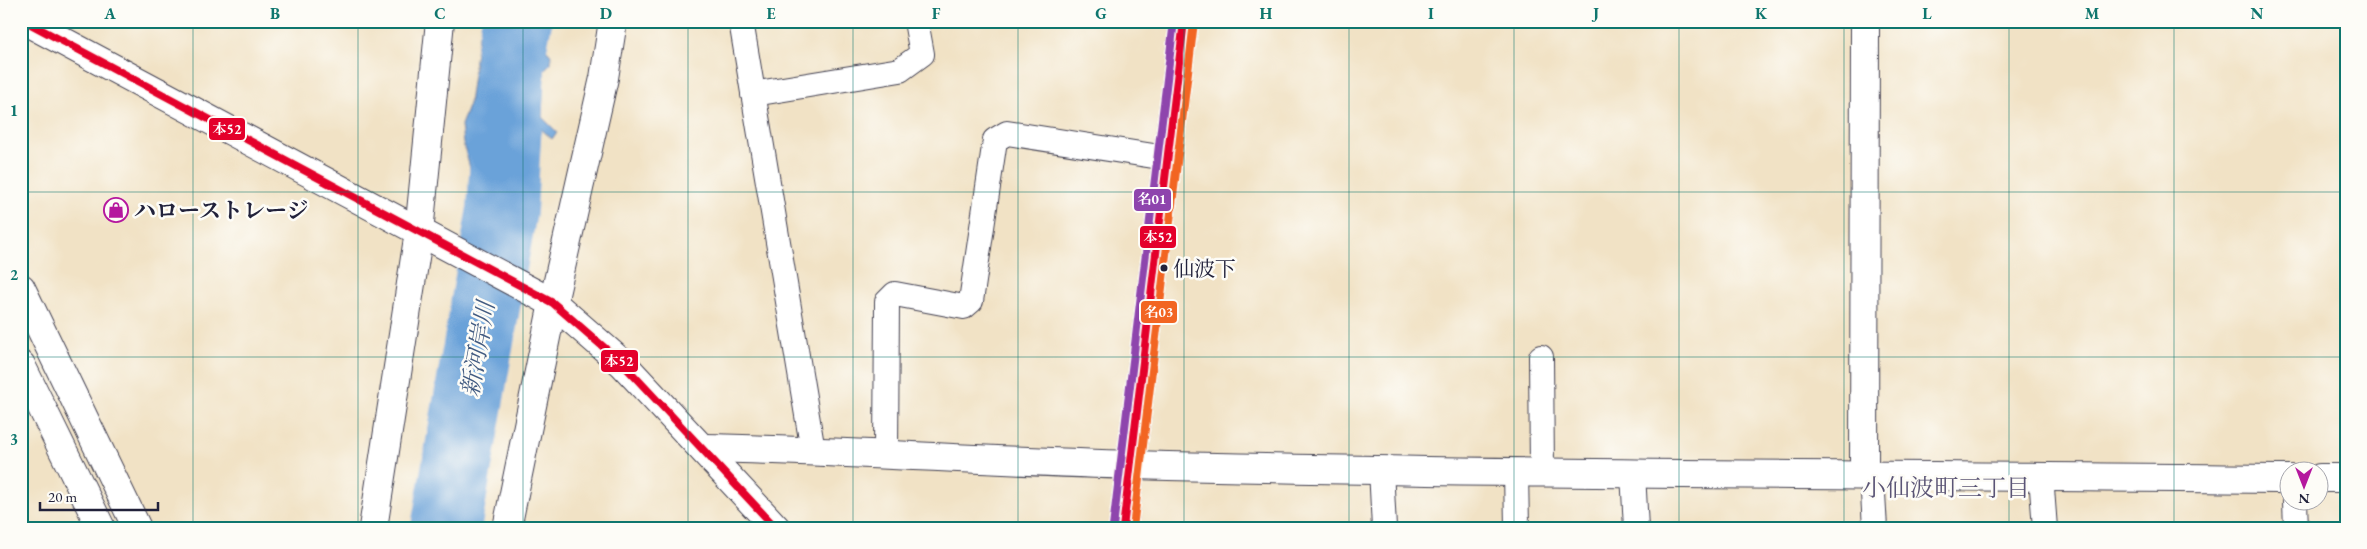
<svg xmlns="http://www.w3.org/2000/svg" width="2367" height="549" viewBox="0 0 2367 549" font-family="'EB Garamond','Noto Serif JP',serif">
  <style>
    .water { fill: #6ba2d9; stroke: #46628a }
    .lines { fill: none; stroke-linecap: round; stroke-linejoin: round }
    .river { stroke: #6ba2d9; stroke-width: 70 }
    .lane-casing { stroke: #413f50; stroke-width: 26 }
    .street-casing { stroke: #413f50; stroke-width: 30 }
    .secondary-casing { stroke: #413f50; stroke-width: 30 }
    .highway-casing { stroke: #413f50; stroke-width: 30 }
    .lane { stroke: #fff; stroke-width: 24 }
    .street { stroke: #fff; stroke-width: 28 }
    .secondary { stroke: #fff; stroke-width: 28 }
    .highway { stroke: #fff; stroke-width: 28 }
    .bus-1-casing { stroke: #fdfcf7; stroke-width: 11 }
    .bus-2-casing { stroke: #fdfcf7; stroke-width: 11 }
    .bus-3-casing { stroke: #fdfcf7; stroke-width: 11 }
    .bus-1 { stroke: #e4002b; stroke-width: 8 }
    .bus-2 { stroke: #f26522; stroke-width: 8 }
    .bus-3 { stroke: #8e44ad; stroke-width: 8 }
    .grid { fill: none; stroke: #0f766e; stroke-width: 1; stroke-opacity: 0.55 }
    .bus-dot { fill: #22223b; stroke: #fdfcf7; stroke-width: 2 }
    .labels { text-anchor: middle; stroke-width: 5; stroke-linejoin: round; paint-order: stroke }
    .bus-label { font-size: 21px; fill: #22223b; stroke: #fdfcf7; text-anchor: start }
    .poi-label { font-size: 22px; font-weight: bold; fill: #22223b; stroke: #fdfcf7; text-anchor: start }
    .water-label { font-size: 24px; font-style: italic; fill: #435c82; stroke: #fdfcf7 }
    .neighbourhood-label { font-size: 24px; fill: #5b5576; stroke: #fdfcf7 }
    .line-badge { stroke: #fdfcf7; stroke-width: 2 }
    .badge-label { font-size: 14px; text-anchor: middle; font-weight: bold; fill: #fff }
    .neatline { fill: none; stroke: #0f766e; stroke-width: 2 }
    .grid-label { font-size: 16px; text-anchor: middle; font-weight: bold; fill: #0f766e }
  </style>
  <rect width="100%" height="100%" fill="#fdfcf7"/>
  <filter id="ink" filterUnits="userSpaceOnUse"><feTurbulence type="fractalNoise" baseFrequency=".02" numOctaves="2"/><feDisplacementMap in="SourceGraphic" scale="10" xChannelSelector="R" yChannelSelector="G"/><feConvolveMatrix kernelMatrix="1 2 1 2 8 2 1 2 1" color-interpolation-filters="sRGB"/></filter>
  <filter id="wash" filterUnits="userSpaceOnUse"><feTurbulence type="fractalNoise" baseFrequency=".0096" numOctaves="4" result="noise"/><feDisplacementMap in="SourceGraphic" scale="20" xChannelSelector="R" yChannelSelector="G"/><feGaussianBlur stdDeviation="1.12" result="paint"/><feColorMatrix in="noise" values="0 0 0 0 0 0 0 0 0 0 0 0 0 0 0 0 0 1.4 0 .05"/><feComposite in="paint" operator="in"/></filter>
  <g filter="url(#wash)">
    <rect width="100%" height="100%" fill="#f1e2c5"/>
    <!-- water -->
    <path class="water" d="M 485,21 L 544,21 L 539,40 L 551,55 L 551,63 L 544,70 L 542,117 L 557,132 L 552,139 L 539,127 L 533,167 L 517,174 L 505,244 L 475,229 L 471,208 L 475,186 L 463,143 L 461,125 L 469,104 L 478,37 Z"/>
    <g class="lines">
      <!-- river -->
      <path class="river" d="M 446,528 L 502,210 L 511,51 L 517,21"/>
    </g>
  </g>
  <g filter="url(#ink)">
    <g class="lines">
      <defs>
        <g id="lane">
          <path d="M 741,21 L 813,451"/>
          <path d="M 753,94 L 900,70 L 922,54 L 916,21"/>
          <path d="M 1541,357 L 1542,471"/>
          <path d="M 886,454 L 887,302 L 895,294 L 964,307 L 971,301 L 995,140 L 1007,133 L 1166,158"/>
          <path d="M 1381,469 L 1384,528"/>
          <path d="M 1516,471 L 1517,528"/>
          <path d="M 1633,473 L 1636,528"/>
          <path d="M 1872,476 L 1875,528"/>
          <path d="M 2041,476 L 2045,528"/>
          <path d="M 2295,502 L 2296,528"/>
        </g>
        <g id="street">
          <path d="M 21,288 L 137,528"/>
          <path d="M 703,448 C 846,451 989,461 1133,465 C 1518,475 1904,475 2290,479"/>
          <path d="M 1864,476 L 1865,21"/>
          <path d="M 2320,478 L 2346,478"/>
          <path d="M 373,528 L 419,232 L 440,21"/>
          <path d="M 507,528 L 553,303 L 604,78 L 613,21"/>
        </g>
        <g id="secondary">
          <path d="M 25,21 L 553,303 L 623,364 L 776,528"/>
          <path d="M 1123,528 L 1184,21"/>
        </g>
        <path id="highway" d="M 21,365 L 101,528"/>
      </defs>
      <!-- lane casing -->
      <use href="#lane" class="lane-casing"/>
      <!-- street casing -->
      <use href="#street" class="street-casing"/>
      <!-- secondary casing -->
      <use href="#secondary" class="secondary-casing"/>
      <!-- highway casing -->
      <use href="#highway" class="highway-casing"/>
      <!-- lane -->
      <use href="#lane" class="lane"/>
      <!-- street -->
      <use href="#street" class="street"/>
      <!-- secondary -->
      <use href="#secondary" class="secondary"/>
      <!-- highway -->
      <use href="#highway" class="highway"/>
      <defs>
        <g id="bus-1">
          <path d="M 25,21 L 553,303 L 623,364 L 776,528"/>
          <path d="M 1123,528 L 1184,21"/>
        </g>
        <path id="bus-2" d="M 1133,528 L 1194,22"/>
        <path id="bus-3" d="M 1113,527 L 1174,21"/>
      </defs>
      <!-- bus-1 casing -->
      <use href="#bus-1" class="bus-1-casing"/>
      <!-- bus-2 casing -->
      <use href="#bus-2" class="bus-2-casing"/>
      <!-- bus-3 casing -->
      <use href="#bus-3" class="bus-3-casing"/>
      <!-- bus-1 -->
      <use href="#bus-1" class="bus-1"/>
      <!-- bus-2 -->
      <use href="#bus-2" class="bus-2"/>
      <!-- bus-3 -->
      <use href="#bus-3" class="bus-3"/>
    </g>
  </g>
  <!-- grid -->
  <path class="grid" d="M 193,21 L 193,528M 358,21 L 358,528M 523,21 L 523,528M 688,21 L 688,528M 853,21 L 853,528M 1018,21 L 1018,528M 1184,21 L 1184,528M 1349,21 L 1349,528M 1514,21 L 1514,528M 1679,21 L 1679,528M 1844,21 L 1844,528M 2009,21 L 2009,528M 2174,21 L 2174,528M 21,192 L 2346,192M 21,357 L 2346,357"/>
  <!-- icons -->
  <defs>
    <symbol id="shop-ring" viewBox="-11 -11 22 22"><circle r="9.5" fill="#fdfcf7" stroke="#b5179e" stroke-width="1.5"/><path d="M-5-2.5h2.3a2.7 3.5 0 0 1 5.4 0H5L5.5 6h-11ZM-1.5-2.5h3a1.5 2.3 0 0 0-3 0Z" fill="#b5179e"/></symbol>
  </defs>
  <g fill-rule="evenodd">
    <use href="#shop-ring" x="102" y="196" width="28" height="28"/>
  </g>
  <!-- markers -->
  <circle class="bus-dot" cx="1164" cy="268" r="4.5"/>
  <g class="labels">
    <!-- bus labels -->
    <g class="bus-label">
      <text x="1173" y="276">仙波下</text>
    </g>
    <!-- poi labels -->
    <g class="poi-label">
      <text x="134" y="218">ハローストレージ</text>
    </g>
    <!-- water labels -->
    <g class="water-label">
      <text transform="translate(478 349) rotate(-80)" y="8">新河岸川</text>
    </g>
    <!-- neighbourhood labels -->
    <g class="neighbourhood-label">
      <text x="1946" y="496">小仙波町三丁目</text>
    </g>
  </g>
  <g class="line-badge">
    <rect x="208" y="117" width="38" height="24" rx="5" fill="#e4002b"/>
    <rect x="1133" y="188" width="39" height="24" rx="5" fill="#8e44ad"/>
    <rect x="1139" y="225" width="38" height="24" rx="5" fill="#e4002b"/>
    <rect x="1140" y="300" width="38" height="24" rx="5" fill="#f26522"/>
    <rect x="600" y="349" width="39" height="24" rx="5" fill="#e4002b"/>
  </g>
  <g class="badge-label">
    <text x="227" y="134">本52</text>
    <text x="1152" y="204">名01</text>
    <text x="1158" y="242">本52</text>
    <text x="1159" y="317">名03</text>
    <text x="619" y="366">本52</text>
  </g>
  <!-- margin -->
  <rect width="2367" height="549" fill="none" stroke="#fdfcf7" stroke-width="55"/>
  <!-- north arrow -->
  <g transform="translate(2304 486) rotate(180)"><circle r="24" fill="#fdfcf7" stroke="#a5a5ac"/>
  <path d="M0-4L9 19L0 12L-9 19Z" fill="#b5179e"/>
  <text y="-8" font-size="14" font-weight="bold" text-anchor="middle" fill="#22223b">N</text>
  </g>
  <!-- scale -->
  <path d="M40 502v8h118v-8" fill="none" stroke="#22223b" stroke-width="2.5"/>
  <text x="48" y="502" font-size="15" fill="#22223b" stroke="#fdfcf7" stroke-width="4" paint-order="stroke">20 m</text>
  <rect x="28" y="28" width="2312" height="494" class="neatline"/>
  <g class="grid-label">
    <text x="110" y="19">A</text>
    <text x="275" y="19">B</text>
    <text x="440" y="19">C</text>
    <text x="606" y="19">D</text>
    <text x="771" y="19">E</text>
    <text x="936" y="19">F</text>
    <text x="1101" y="19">G</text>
    <text x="1266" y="19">H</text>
    <text x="1431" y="19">I</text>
    <text x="1596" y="19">J</text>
    <text x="1761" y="19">K</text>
    <text x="1927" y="19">L</text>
    <text x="2092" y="19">M</text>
    <text x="2257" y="19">N</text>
    <text x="14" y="116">1</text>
    <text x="14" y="280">2</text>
    <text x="14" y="445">3</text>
  </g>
</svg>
